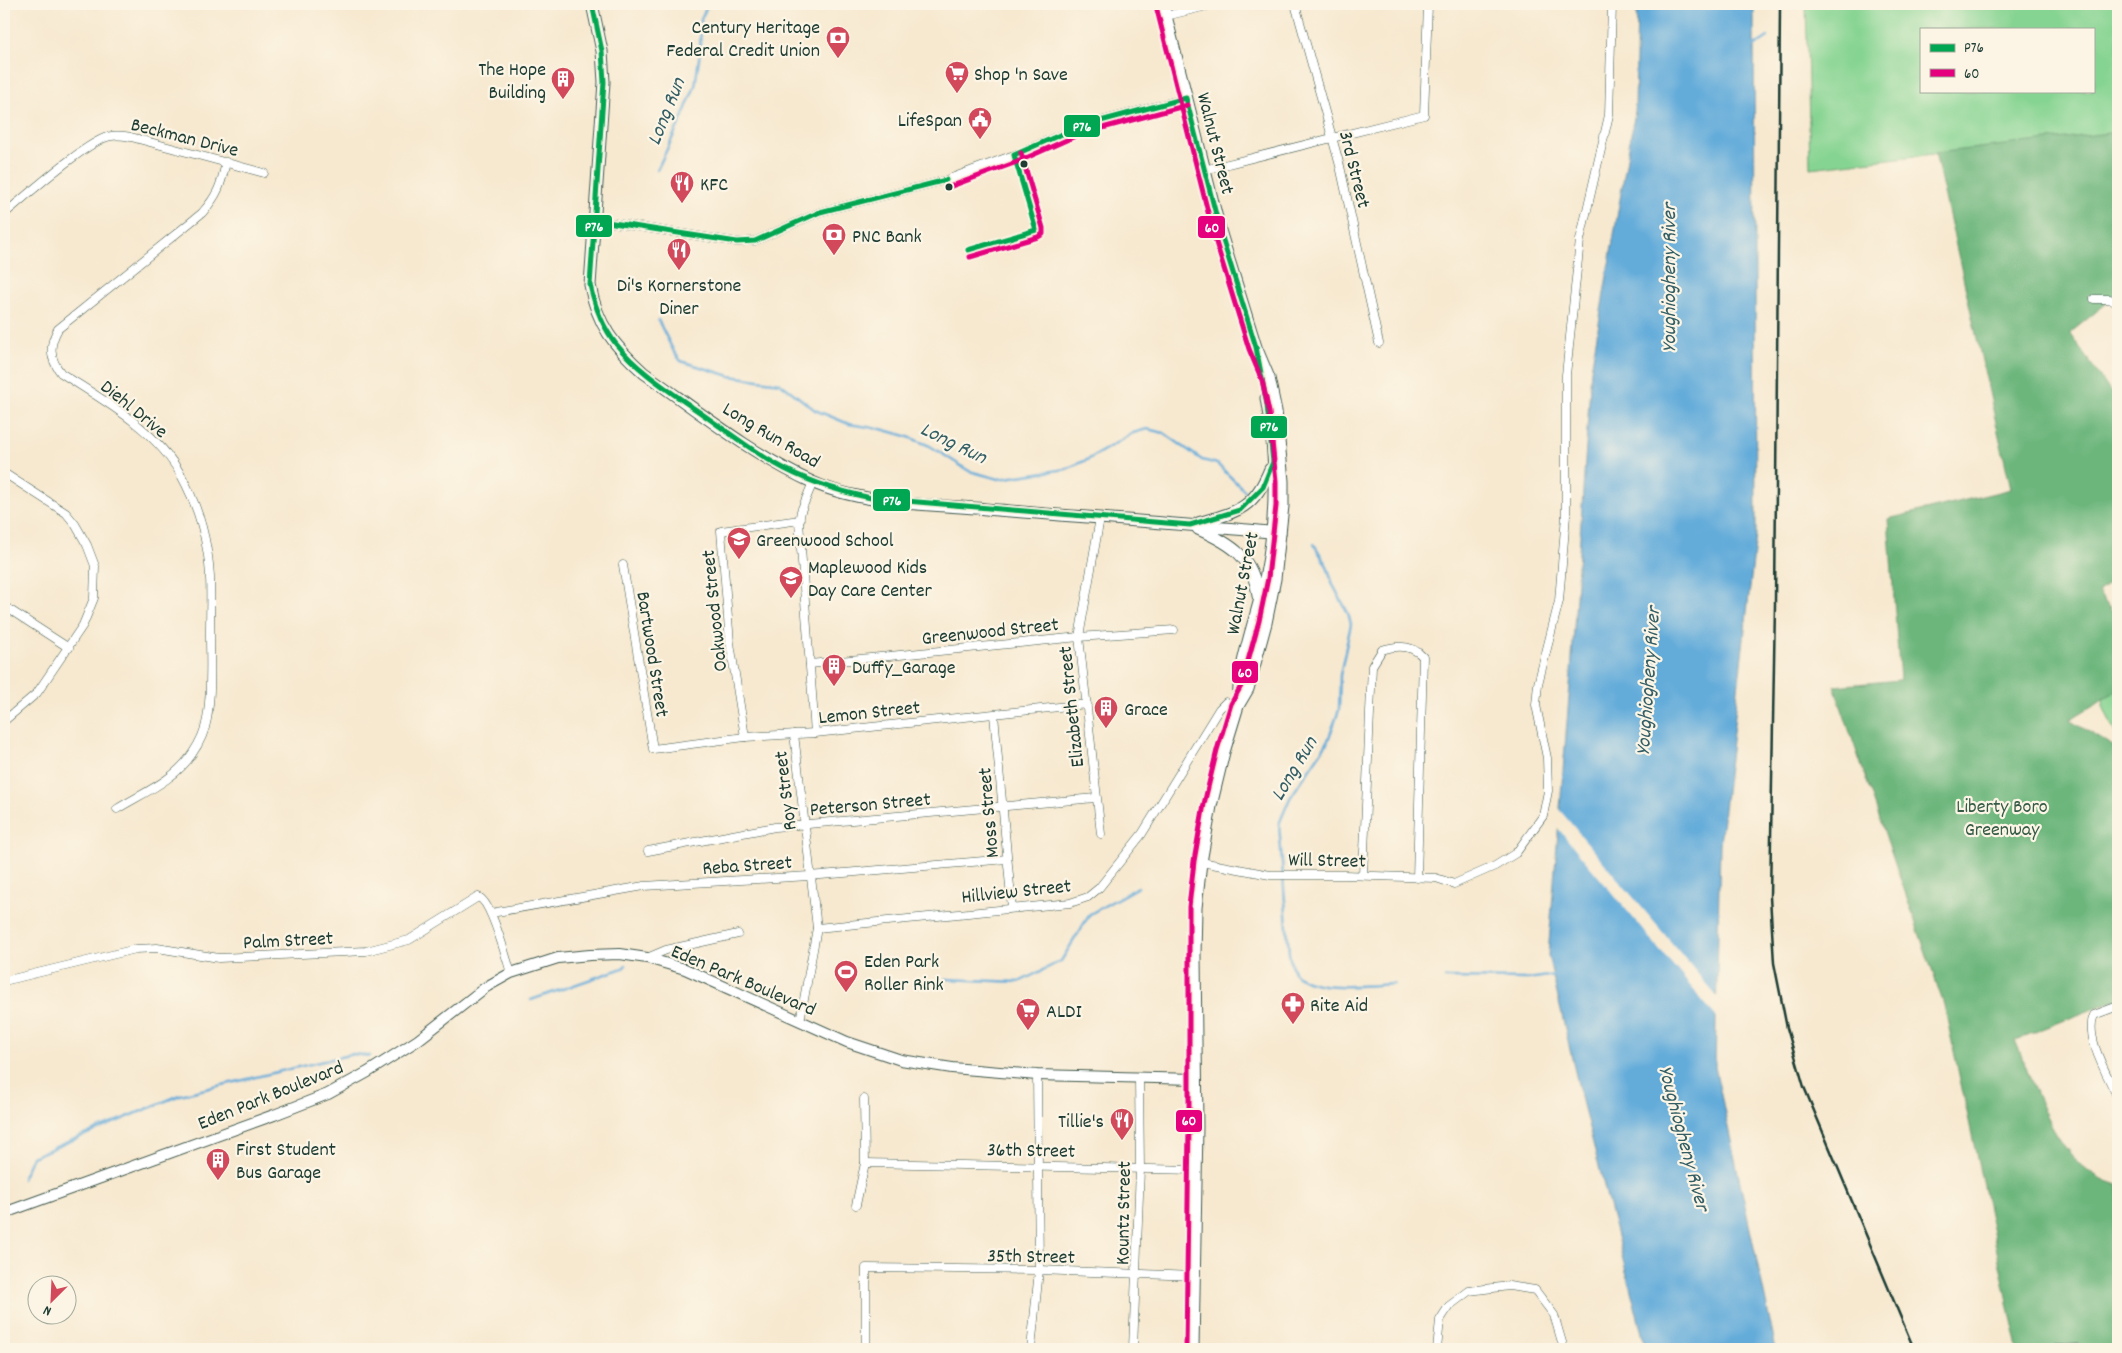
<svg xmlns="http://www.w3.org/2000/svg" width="2122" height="1353" viewBox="0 0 2122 1353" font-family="Dekko,sans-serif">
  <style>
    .green { fill: #86d492; stroke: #528863; fill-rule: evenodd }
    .forest { fill: #6cb67c; stroke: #467a58 }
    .water { fill: #63acda; stroke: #417487 }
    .pier { fill: #f7e9d0 }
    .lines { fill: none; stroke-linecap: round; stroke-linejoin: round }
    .stream { stroke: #63acda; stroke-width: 2.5 }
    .minor-casing { stroke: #3f574b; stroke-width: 9 }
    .secondary-casing { stroke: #3f574b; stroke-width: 12 }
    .primary-casing { stroke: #3f574b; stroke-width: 13 }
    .minor { stroke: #fff; stroke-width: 8 }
    .secondary { stroke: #fff; stroke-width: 10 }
    .primary { stroke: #fff; stroke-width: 11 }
    .rail { stroke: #1f3d34; stroke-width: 2.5 }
    .bus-1-casing { stroke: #fcf5e5; stroke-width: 9 }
    .bus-2-casing { stroke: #fcf5e5; stroke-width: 9 }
    .bus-1 { stroke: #00a651; stroke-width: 5 }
    .bus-2 { stroke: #e5007d; stroke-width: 5 }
    .bus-dot { fill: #1f3d34; stroke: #fcf5e5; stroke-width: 2 }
    .labels { text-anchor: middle; stroke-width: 4.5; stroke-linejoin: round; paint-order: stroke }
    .poi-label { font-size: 20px; fill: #1f3d34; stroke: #fcf5e5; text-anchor: start }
    .street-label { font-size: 20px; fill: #1f3d34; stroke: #fcf5e5 }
    .park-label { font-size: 20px; fill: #345b47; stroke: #fcf5e5 }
    .water-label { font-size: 21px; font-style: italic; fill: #335e66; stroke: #fcf5e5 }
    .line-badge { stroke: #fcf5e5; stroke-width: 2 }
    .badge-label { font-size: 14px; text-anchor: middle; font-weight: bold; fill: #fff }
  </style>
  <rect width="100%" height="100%" fill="#fcf5e5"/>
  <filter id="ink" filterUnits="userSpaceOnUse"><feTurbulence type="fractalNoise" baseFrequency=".02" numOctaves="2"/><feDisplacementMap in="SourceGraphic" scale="10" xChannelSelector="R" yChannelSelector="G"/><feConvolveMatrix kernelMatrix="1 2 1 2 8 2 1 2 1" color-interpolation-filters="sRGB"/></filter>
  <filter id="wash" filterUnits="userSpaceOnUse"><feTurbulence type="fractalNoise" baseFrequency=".0096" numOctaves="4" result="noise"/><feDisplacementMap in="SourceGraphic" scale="20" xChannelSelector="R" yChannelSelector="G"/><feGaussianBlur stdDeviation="1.12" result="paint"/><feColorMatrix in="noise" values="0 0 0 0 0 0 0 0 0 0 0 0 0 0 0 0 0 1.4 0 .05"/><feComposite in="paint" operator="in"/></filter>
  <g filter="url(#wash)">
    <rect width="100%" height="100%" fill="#f7e9d0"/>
    <!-- green -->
    <g class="green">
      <path d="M 1806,4 L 2118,4 L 2118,133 L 1810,168 ZM 1921,29 L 2093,29 L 2093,91 L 1921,91 Z"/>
      <path d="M 2118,678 L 2118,740 L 2103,706 L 2105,683 Z"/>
    </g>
    <!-- forest -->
    <path class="forest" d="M 2118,132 L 2118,294 L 2070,333 L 2118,403 L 2118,576 L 2098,592 L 2118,620 L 2118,690 L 2069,720 L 2118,749 L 2118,999 L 2015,1040 C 2038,1094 2055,1167 2118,1185 L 2118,1349 L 2018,1349 L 1944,1005 L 1834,686 L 1900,680 L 1888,519 L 2011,489 L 1935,153 Z"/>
    <!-- water -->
    <path class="water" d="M 1637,4 L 1754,4 L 1756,535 L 1720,844 L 1715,1067 L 1776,1349 L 1646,1349 L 1580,1093 L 1548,955 L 1571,673 L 1591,370 L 1635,111 Z"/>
    <!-- pier -->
    <path class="pier" d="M 1557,807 L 1719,999 L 1718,1019 L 1556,826 Z"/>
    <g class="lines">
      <!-- stream -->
      <g class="stream">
        <path d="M 1753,47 L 1768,37"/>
        <path d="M 657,170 L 682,118 L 695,86 L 700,52 L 701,19 L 708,4"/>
        <path d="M 658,320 L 674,352 L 681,361 L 730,376 L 780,383 L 815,410 L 849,424 L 881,429 L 906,436 L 930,446 L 969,471 L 999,479 L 1066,469 L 1089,459 L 1133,433 L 1147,429 L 1164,433 L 1202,460 L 1217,464 L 1245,491"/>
        <path d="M 1314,544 L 1327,566 L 1333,585 L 1348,613 L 1351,624 L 1340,675 L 1339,710 L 1327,743 L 1290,798 L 1279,824 L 1289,953 C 1290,958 1291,967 1294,972 C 1310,993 1370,985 1394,984"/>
        <path d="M 1445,978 L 1528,979 L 1555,975"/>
        <path d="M 946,979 L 1019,982 L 1061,961 L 1090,914 L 1138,887"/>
        <path d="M 531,1000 L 623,968 L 626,965"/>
        <path d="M 22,1179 L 32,1157 L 180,1095 L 353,1054 L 370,1056"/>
      </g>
    </g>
  </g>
  <g filter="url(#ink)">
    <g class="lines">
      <defs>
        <g id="minor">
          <path d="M 1295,4 L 1340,166 L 1379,343"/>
          <path d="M 1166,16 L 1215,4"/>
          <path d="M 1204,170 L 1424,115 L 1428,4"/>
          <path d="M 4,214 C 25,197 89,139 111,136 C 117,135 125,136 131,137 L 264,173"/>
          <path d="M 594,220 L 737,242 L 755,241 L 820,212 L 946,180 L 1014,155 L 1078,127 L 1186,98"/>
          <path d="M 2094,299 L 2110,299 L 2118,304"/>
          <path d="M 4,473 L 66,513 L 75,524 L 87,545 L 95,566 L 94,598 L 83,625 L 37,693 L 4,721"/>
          <path d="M 813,482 L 801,511 L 799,522 L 815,733"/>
          <path d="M 1100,518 L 1079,637 L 1101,834"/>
          <path d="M 623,565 L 653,749 L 745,737 L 815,733 L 1087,704"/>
          <path d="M 4,606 L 69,648"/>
          <path d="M 810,664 L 1079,637 L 1174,630"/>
          <path d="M 994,715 L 1012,908"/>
          <path d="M 794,734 L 817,928 L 800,1021"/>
          <path d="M 745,737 L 730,643 L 721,531 L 800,520"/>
          <path d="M 117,809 C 143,793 175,780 192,754 C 199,744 205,731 207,719 C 212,691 210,661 210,633 C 210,605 212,577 207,550 C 203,525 193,497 181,475 C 155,428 104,401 61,373 C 49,358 49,345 58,329 L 202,213 C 218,195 221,185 226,162"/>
          <path d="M 648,851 L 775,827 L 1095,798"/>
          <path d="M 1201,862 L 1270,875 L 1344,875 L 1436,878 L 1454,884 L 1495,866 L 1516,853 L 1543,816 L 1548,791 L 1547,758 L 1536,705 L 1538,684 L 1559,601 L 1566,515 L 1566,375 L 1580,240 L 1609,115 L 1612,4"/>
          <path d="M 1363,875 L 1372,666 L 1382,650 C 1397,645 1412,644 1423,657 L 1417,878"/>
          <path d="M 491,913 L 644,886 L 809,876 L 1007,859"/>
          <path d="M 817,928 L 1070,903 L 1088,897 L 1099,888 L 1142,834 L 1219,709 L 1226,702 L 1238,706"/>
          <path d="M 647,958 L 666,950 L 738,934"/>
          <path d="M 4,981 L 136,949 L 157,948 L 219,958 L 366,951 L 409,940 L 478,897 C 491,900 506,958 511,973"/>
          <path d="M 2118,1006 L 2094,1015 C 2084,1037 2108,1076 2118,1098"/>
          <path d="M 865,1163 L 1196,1170"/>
          <path d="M 856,1205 L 865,1163 L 864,1099"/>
          <path d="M 866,1349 L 866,1268 L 1039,1270 L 1194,1276"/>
          <path d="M 1031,1349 L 1039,1270 L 1037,1075"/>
          <path d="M 1133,1349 L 1140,1169 L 1139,1078"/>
          <path d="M 1437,1349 L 1440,1320 L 1449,1306 L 1469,1291 L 1509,1286 L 1535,1290 L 1554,1315 L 1564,1349"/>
          <path d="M 2056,1349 L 2078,1348"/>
        </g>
        <path id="secondary" d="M 4,1213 L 274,1115 L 328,1094 L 368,1072 L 418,1040 L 486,987 L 511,973 L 558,958 L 590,955 L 620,954 L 647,958 L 685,969 L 847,1042 L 901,1060 L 952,1068 L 1037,1075 L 1195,1079"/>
        <g id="primary">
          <path d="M 592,4 L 602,51 L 604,82 L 590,285 C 597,325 615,347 644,373 C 698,411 751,454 812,482 C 863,505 931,504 986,509 C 1084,517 1182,524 1280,533"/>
          <path d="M 1163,4 L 1221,234 L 1256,347 L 1269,378 L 1276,411 L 1283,481 L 1283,506 L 1275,579 L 1266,623 L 1248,689 L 1238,706 L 1224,752 L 1211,806 L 1201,862 L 1196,908 L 1195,955 L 1197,1126 L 1193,1349"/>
          <path d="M 1198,523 C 1237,512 1254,509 1270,469"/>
          <path d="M 1198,529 C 1232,544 1253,557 1258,596"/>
          <path d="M 1238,705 C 1238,662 1256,620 1265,579 C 1277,521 1277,456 1266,398"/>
        </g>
      </defs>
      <!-- minor casing -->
      <use href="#minor" class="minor-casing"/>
      <!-- secondary casing -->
      <use href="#secondary" class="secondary-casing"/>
      <!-- primary casing -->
      <use href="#primary" class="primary-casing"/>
      <!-- minor -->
      <use href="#minor" class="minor"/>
      <!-- secondary -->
      <use href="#secondary" class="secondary"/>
      <!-- primary -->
      <use href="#primary" class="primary"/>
      <!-- rail -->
      <path class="rail" d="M 1780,4 L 1775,604 L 1770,897 L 1774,963 L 1787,1028 L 1804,1087 L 1914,1349"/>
      <defs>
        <g id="bus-1">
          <path d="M 592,4 L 602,51 L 604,82 L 590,285 C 595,307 602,326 616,344 C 637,370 665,388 692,407 C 719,425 746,447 774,463 C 805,481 837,491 871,498 L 1190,525 L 1240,510 L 1263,487 L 1273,462 L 1267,405 L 1256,347 L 1221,234 L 1186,98 L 1078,127 L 1014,155 L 1036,230 L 968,250"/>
          <path d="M 594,220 L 737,242 L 755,241 L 820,212 L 946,180"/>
        </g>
        <g id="bus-2">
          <path d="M 1156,6 L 1214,236 L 1249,349 L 1262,380 L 1269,412 L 1276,481 L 1276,506 L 1268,578 L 1259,621 L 1241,686 L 1231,704 L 1217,750 L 1204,804 L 1194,861 L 1189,907 L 1189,1126 L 1186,1349"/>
          <path d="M 949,187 L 1017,162 L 1080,134 L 1188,105"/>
          <path d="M 970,257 L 1038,237 L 1043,234 L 1043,228 L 1021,153"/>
        </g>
      </defs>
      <!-- bus-1 casing -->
      <use href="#bus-1" class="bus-1-casing"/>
      <!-- bus-2 casing -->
      <use href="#bus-2" class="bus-2-casing"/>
      <!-- bus-1 -->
      <use href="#bus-1" class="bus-1"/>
      <!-- bus-2 -->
      <use href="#bus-2" class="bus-2"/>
    </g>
  </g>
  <!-- icons -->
  <defs>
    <symbol id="bank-pin" viewBox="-11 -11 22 30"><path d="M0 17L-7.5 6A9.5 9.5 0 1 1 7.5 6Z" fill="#d1495b" stroke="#fcf5e5"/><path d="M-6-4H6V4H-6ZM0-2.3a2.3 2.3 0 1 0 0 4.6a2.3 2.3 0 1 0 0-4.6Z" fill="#fff"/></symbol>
    <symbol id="supermarket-pin" viewBox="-11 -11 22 30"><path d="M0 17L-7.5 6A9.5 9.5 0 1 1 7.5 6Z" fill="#d1495b" stroke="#fcf5e5"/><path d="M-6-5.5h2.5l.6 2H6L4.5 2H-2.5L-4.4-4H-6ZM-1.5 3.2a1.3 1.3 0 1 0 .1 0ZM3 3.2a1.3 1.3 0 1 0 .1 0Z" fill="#fff"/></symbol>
    <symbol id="building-pin" viewBox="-11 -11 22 30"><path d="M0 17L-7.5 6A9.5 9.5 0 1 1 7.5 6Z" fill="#d1495b" stroke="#fcf5e5"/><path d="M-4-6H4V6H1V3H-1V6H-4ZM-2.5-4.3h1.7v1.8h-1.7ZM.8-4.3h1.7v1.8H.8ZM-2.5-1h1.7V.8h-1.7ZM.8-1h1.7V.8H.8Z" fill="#fff"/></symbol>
    <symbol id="civic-pin" viewBox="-11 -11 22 30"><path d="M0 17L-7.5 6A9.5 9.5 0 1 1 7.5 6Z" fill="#d1495b" stroke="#fcf5e5"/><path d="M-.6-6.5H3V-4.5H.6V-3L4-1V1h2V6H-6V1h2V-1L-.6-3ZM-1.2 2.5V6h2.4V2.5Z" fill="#fff"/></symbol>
    <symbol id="restaurant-pin" viewBox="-11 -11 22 30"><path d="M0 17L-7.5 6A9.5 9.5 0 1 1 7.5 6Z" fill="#d1495b" stroke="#fcf5e5"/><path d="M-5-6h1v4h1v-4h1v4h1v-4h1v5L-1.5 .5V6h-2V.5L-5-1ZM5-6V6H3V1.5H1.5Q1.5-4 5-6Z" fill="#fff"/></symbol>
    <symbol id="school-pin" viewBox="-11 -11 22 30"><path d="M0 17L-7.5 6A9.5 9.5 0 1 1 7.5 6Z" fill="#d1495b" stroke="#fcf5e5"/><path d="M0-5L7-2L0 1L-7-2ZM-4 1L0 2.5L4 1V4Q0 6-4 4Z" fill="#fff"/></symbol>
    <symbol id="stadium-pin" viewBox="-11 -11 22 30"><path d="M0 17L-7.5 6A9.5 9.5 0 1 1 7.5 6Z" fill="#d1495b" stroke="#fcf5e5"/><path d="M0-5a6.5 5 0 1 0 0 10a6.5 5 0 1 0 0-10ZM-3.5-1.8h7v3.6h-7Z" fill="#fff"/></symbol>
    <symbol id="pharmacy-pin" viewBox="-11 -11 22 30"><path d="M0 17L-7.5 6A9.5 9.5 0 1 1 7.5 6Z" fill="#d1495b" stroke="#fcf5e5"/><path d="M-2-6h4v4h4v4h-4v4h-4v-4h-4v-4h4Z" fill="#fff"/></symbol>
  </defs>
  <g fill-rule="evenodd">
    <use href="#bank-pin" x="824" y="24" width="28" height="38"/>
    <use href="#supermarket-pin" x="943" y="59" width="28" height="38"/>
    <use href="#building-pin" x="549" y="65" width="28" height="38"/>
    <use href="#civic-pin" x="966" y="105" width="28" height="38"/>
    <use href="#restaurant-pin" x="668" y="169" width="28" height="38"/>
    <use href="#bank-pin" x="820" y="221" width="28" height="38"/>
    <use href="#restaurant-pin" x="665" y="236" width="28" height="38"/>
    <use href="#school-pin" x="725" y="525" width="28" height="38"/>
    <use href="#school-pin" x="777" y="564" width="28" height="38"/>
    <use href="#building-pin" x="820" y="652" width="28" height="38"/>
    <use href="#building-pin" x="1092" y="694" width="28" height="38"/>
    <use href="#stadium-pin" x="832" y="958" width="28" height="38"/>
    <use href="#pharmacy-pin" x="1279" y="990" width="28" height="38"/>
    <use href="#supermarket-pin" x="1014" y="996" width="28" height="38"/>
    <use href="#restaurant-pin" x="1108" y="1106" width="28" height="38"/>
    <use href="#building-pin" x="204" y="1146" width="28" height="38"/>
  </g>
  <!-- markers -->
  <g class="bus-dot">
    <circle cx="1024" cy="164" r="4.5"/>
    <circle cx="949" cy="187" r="4.5"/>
  </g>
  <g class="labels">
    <!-- poi labels -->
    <g class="poi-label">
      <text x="820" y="33" text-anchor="end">Century Heritage<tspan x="820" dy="23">Federal Credit Union</tspan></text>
      <text x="546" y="75" text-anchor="end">The Hope<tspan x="546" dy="23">Building</tspan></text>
      <text x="974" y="80">Shop 'n Save</text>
      <text x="962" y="126" text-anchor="end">LifeSpan</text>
      <text x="700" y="190">KFC</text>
      <text x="852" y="242">PNC Bank</text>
      <text x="679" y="291" text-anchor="middle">Di's Kornerstone<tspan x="679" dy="23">Diner</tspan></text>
      <text x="756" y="546">Greenwood School</text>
      <text x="808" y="573">Maplewood Kids<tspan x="808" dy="23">Day Care Center</tspan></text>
      <text x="852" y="673">Duffy_Garage</text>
      <text x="1124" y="715">Grace</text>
      <text x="864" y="967">Eden Park<tspan x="864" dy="23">Roller Rink</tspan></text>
      <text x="1310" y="1011">Rite Aid</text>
      <text x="1046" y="1017">ALDI</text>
      <text x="1104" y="1127" text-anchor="end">Tillie's</text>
      <text x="236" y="1155">First Student<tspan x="236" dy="23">Bus Garage</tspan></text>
    </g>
    <!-- street labels -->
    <g class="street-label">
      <text transform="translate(185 136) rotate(14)" y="7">Beckman Drive</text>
      <text transform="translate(1217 143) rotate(76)" y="7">Walnut Street</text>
      <text transform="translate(1356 169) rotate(76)" y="7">3rd Street</text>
      <text transform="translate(135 408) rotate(39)" y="7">Diehl Drive</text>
      <text transform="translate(772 434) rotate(31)" y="7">Long Run Road</text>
      <text transform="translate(1241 583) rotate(-79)" y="7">Walnut Street</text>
      <text transform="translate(713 611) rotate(-96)" y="7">Oakwood Street</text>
      <text transform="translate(990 630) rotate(-6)" y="7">Greenwood Street</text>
      <text transform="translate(654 654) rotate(81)" y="7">Bartwood Street</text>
      <text transform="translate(1070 707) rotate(-96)" y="7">Elizabeth Street</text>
      <text transform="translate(869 711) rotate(-6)" y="7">Lemon Street</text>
      <text transform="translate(784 791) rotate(-97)" y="7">Roy Street</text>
      <text transform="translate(870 803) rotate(-5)" y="7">Peterson Street</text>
      <text transform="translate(987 813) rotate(-95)" y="7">Moss Street</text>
      <text transform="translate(1327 859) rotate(1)" y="7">Will Street</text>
      <text transform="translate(747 864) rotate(-4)" y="7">Reba Street</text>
      <text transform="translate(1016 890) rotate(-6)" y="7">Hillview Street</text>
      <text transform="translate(288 939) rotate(-3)" y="7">Palm Street</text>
      <text transform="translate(744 979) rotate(23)" y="7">Eden Park Boulevard</text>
      <text transform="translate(270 1094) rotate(-22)" y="7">Eden Park Boulevard</text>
      <text transform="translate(1031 1149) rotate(1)" y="7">36th Street</text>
      <text transform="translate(1122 1213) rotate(-89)" y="7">Kountz Street</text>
      <text transform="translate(1031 1255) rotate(1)" y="7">35th Street</text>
    </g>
    <!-- park labels -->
    <g class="park-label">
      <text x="2002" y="812">Liberty Boro<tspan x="2002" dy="23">Greenway</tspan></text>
    </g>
    <!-- water labels -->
    <g class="water-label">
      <text transform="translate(665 111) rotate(-68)" y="7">Long Run</text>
      <text transform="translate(1668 278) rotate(-90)" y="7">Youghiogheny River</text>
      <text transform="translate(954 442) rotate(26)" y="7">Long Run</text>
      <text transform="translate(1647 681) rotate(-86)" y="7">Youghiogheny River</text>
      <text transform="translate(1293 768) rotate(-59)" y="7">Long Run</text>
      <text transform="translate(1685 1138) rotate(75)" y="7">Youghiogheny River</text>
    </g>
  </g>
  <g class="line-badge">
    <rect x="1063" y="114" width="38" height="24" rx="5" fill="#00a651"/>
    <rect x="575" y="214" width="38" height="24" rx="5" fill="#00a651"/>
    <rect x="1197" y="215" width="29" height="24" rx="5" fill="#e5007d"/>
    <rect x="1250" y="415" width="38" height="24" rx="5" fill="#00a651"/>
    <rect x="872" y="488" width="39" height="24" rx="5" fill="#00a651"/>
    <rect x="1231" y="660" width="28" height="24" rx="5" fill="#e5007d"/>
    <rect x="1175" y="1109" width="28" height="24" rx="5" fill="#e5007d"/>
  </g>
  <g class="badge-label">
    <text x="1082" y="131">P76</text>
    <text x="594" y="231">P76</text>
    <text x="1212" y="232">60</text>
    <text x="1269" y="431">P76</text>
    <text x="892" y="505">P76</text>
    <text x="1245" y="677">60</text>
    <text x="1189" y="1125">60</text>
  </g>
  <!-- margin -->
  <rect width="2122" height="1353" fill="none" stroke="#fcf5e5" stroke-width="20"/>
  <!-- legend -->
  <rect x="1920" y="28" width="175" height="65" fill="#fcf5e5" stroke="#a4ab9e"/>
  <rect x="1930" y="44" width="25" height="8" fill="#00a651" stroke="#a4ab9e"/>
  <text x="1964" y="52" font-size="15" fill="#1f3d34">P76</text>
  <rect x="1930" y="69" width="25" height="8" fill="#e5007d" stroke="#a4ab9e"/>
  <text x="1964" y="78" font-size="15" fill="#1f3d34">60</text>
  <!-- north arrow -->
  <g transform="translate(52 1300) rotate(204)"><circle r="24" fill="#fcf5e5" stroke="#a4ab9e"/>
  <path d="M0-4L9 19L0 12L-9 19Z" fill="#d1495b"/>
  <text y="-8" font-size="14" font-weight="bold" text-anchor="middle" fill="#1f3d34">N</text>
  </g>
</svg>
